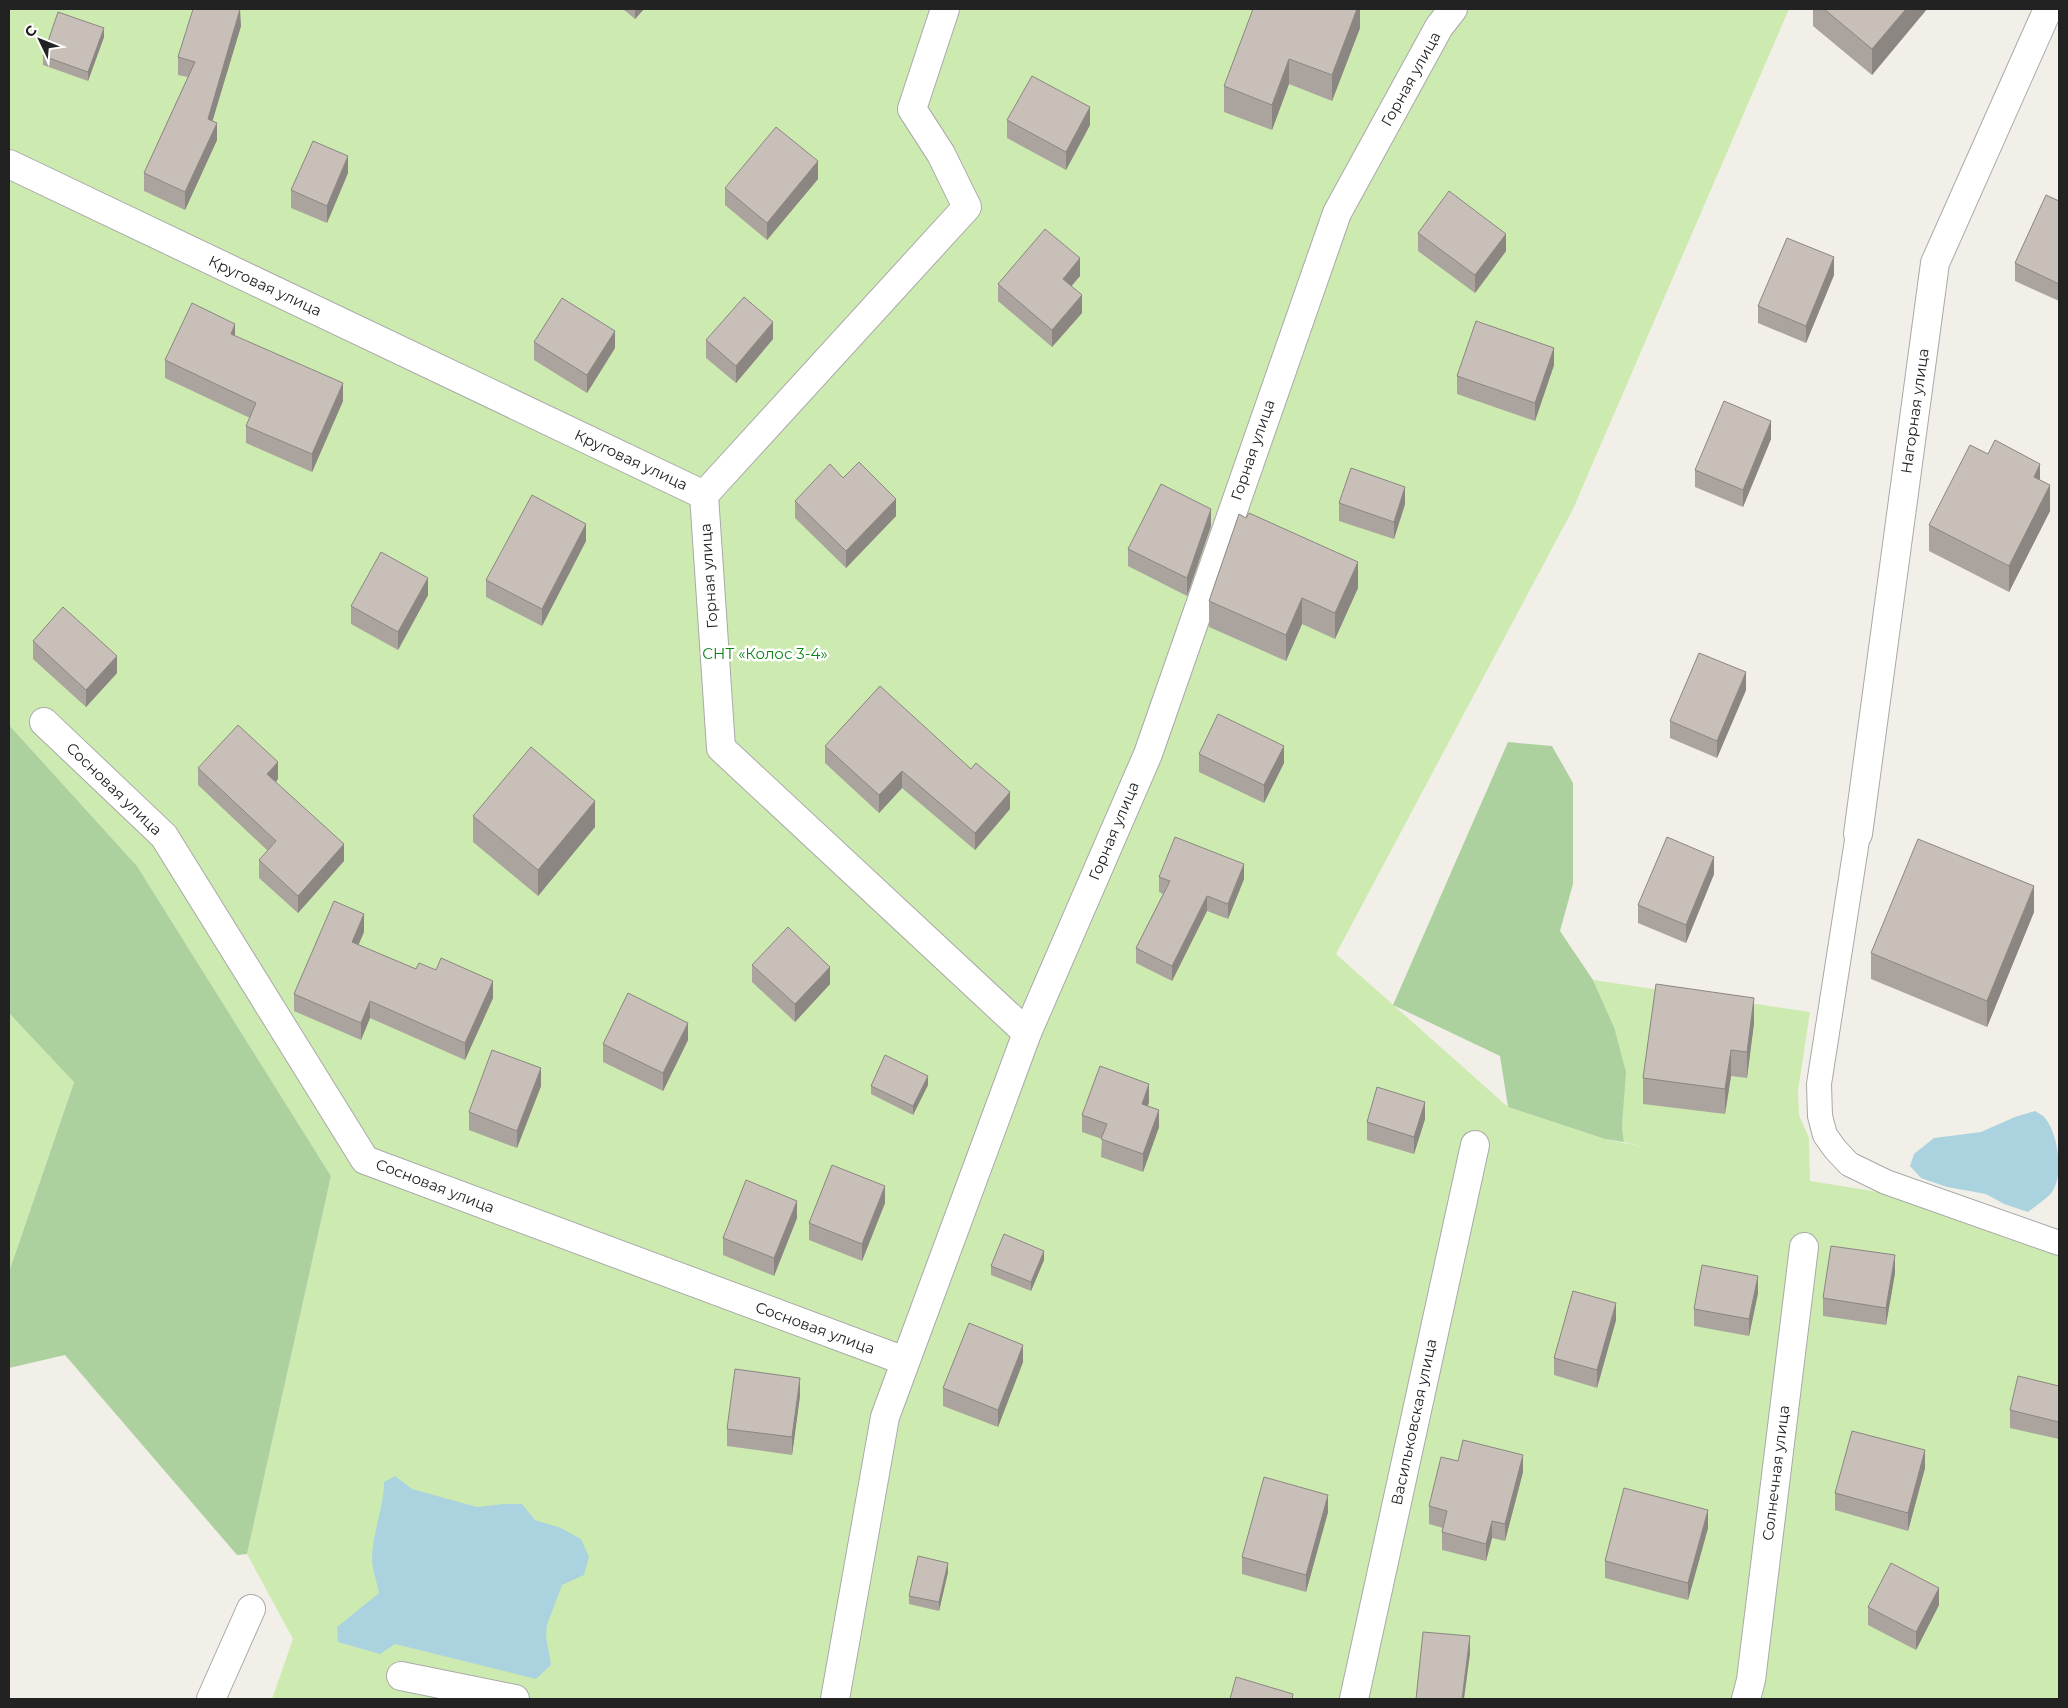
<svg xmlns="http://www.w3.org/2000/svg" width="2068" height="1708" viewBox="0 0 2068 1708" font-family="Montserrat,sans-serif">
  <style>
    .grass { fill: #cdebb0 }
    .forest { fill: #add19e }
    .water { fill: #aad3df }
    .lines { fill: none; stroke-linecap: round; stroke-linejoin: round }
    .service-casing { stroke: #a9a9a9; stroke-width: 26 }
    .minor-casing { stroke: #a9a9a9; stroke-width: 30 }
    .service { stroke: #fff; stroke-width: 24 }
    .minor { stroke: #fff; stroke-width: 28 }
    .wall { fill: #aba49e }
    .shaded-wall { fill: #8b8681 }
    .building { fill: #c7bfb8; stroke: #8b8681 }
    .labels { text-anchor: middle; stroke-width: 5; stroke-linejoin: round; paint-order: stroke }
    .street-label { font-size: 15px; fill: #222; stroke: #fff }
    .park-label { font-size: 15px; fill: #0c8416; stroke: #fff }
  </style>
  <rect width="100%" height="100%" fill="#f2efe9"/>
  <!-- grass -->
  <g class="grass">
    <path d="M 9,9 L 1789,9 L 1573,509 L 1336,954 L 1508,1107 L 1605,1139 L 1644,1147 L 1624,1142 L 1622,1128 L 1624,1101 L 1614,1027 L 1593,980 L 1810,1012 L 1798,1091 L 1799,1115 L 1809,1138 L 1810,1181 L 1879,1192 L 2059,1255 L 2059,1699 L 272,1699 L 293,1639 L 247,1554 L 331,1176 L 137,866 L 9,725 Z"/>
    <path d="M 9,1013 L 74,1081 L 9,1272 Z"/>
  </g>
  <!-- forest -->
  <g class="forest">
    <path d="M 9,725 L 137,866 L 331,1176 L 247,1554 L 237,1555 L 65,1355 L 9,1368 L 9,1272 L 74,1082 L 9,1013 Z"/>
    <path d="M 1508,742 L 1552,746 L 1573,783 L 1573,884 L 1560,931 L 1593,980 L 1614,1027 L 1626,1072 L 1622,1128 L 1624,1142 L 1605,1139 L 1508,1107 L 1500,1056 L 1393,1005 Z"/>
  </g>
  <!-- water -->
  <g class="water">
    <path d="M 2035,1111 C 2038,1113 2043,1115 2045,1118 C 2058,1133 2064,1175 2052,1192 C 2048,1198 2034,1207 2028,1212 L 2004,1204 L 1986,1194 L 1947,1187 L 1921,1178 L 1910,1166 L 1914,1154 L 1934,1138 L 1981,1132 L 2015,1117 Z"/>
    <path d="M 395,1476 L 412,1489 L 477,1507 L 504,1504 L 522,1504 L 535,1520 L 561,1528 L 581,1539 L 589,1557 L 584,1575 L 562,1585 L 547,1625 L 546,1636 L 551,1665 L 536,1679 L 395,1644 L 380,1654 L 338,1642 L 337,1627 L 379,1593 C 377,1582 372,1570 372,1559 C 372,1533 384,1508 384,1482 Z"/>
  </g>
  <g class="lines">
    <defs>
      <path id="service" d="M 1858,834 L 1819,1084 L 1820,1116 L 1825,1135 L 1835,1149 L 1849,1164 L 1886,1182 L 2059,1243"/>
      <g id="minor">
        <path d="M 9,164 L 704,495 L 967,207 L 941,154 L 912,109 L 945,9"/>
        <path d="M 704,495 L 721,748 L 1027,1033 L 1148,754 L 1337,213 L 1439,27 L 1453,9"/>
        <path d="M 44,722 L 164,836 L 365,1160 L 905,1361"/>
        <path d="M 1858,834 L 1935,263 L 2048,9"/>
        <path d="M 401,1676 L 515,1699"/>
        <path d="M 211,1699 L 251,1609"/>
        <path d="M 835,1699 L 885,1417 L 1027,1033"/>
        <path d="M 1354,1699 L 1475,1145"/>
        <path d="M 1746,1699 L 1751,1680 L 1804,1247"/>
      </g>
    </defs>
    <!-- service casing -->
    <use href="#service" class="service-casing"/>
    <!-- minor casing -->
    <use href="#minor" class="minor-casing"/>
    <!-- service -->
    <use href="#service" class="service"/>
    <!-- minor -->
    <use href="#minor" class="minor"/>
  </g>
  <!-- wall -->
  <g class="wall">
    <path d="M 623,9 L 644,9 L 635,19 Z"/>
    <path d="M 1360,9 L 1360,28 L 1332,101 L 1289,84 L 1272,130 L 1224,112 L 1224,86 Z"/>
    <path d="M 1813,9 L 1927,9 L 1872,75 L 1813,26 Z"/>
    <path d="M 241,26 L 212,121 L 217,140 L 185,210 L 144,191 L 144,173 L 188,77 L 178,75 L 178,57 Z"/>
    <path d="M 104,37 L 88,81 L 43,65 L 43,56 Z"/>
    <path d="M 1007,120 L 1090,125 L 1066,170 L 1007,138 Z"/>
    <path d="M 348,173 L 327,223 L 291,208 L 291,190 Z"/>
    <path d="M 818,179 L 767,240 L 725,205 L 725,188 Z"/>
    <path d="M 2059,201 L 2059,301 L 2015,281 L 2015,263 Z"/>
    <path d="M 1418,233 L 1506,251 L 1475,293 L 1418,251 Z"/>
    <path d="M 1834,275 L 1806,343 L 1758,323 L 1758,306 Z"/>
    <path d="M 1080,276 L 1071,286 L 1082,313 L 1052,347 L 998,301 L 998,284 Z"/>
    <path d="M 235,336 L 343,401 L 312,472 L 246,443 L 246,426 L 250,418 L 165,378 L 165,360 Z"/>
    <path d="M 773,339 L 736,383 L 706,358 L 706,340 Z"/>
    <path d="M 534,342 L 615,348 L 587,393 L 534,360 Z"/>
    <path d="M 1554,365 L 1535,421 L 1457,394 L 1457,376 Z"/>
    <path d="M 1771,439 L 1743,507 L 1695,487 L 1695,470 Z"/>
    <path d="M 843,478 L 896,516 L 846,568 L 795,518 L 795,501 Z"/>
    <path d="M 2040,480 L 2050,511 L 2009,592 L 1929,551 L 1929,525 Z"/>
    <path d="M 1339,503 L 1405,504 L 1394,539 L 1339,521 Z"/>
    <path d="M 1211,526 L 1187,596 L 1128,566 L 1128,549 Z"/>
    <path d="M 586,541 L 542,626 L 486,597 L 486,580 Z"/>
    <path d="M 1358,588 L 1335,639 L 1302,624 L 1286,661 L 1209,627 L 1209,601 Z"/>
    <path d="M 428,595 L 398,650 L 351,624 L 351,606 Z"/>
    <path d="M 33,641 L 117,673 L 86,707 L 33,659 Z"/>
    <path d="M 880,686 L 1010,809 L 975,850 L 902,788 L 879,813 L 825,763 L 825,746 Z"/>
    <path d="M 1746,690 L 1717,758 L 1670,738 L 1670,721 Z"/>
    <path d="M 1199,754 L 1284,763 L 1264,803 L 1199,772 Z"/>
    <path d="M 198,768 L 278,779 L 276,782 L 344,861 L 298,913 L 259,878 L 259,860 L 268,851 L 198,785 Z"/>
    <path d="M 473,816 L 595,827 L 538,896 L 473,842 Z"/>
    <path d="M 1714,874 L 1686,943 L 1638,923 L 1638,905 Z"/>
    <path d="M 1159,877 L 1244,879 L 1228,919 L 1207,911 L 1172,981 L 1136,963 L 1136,948 L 1163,894 L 1159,892 Z"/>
    <path d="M 2034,912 L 1987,1027 L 1871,979 L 1871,953 Z"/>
    <path d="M 364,932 L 358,945 L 416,969 L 493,998 L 465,1060 L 370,1018 L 361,1040 L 294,1011 L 294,994 Z"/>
    <path d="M 752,965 L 830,984 L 795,1022 L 752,982 Z"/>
    <path d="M 1754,1023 L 1747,1078 L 1731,1076 L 1725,1114 L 1643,1104 L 1643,1078 Z"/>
    <path d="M 688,1040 L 663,1091 L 603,1062 L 603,1044 Z"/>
    <path d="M 928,1085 L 913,1115 L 871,1094 L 871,1086 Z"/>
    <path d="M 541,1086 L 517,1148 L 469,1130 L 469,1112 Z"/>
    <path d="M 1149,1102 L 1148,1106 L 1159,1127 L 1143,1172 L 1101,1157 L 1102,1139 L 1082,1132 L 1082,1115 Z"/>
    <path d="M 1425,1119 L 1414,1154 L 1367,1140 L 1367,1122 Z"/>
    <path d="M 885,1203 L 862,1261 L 809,1240 L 809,1223 Z"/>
    <path d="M 797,1218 L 774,1276 L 723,1255 L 723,1238 Z"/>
    <path d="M 1044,1260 L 1031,1291 L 991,1275 L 991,1266 Z"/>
    <path d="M 1895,1273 L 1886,1325 L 1823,1316 L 1823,1298 Z"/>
    <path d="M 1758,1293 L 1749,1336 L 1694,1326 L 1694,1309 Z"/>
    <path d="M 1616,1320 L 1597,1388 L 1554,1375 L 1554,1358 Z"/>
    <path d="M 1023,1362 L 998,1427 L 943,1406 L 943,1388 Z"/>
    <path d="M 2059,1386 L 2059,1439 L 2010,1428 L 2010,1410 Z"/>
    <path d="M 800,1396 L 792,1455 L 727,1446 L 727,1429 Z"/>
    <path d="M 1458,1461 L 1523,1472 L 1505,1541 L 1492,1538 L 1486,1561 L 1442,1550 L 1442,1532 L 1443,1528 L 1429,1524 L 1429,1506 Z"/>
    <path d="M 1925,1468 L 1908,1531 L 1835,1510 L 1835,1493 Z"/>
    <path d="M 1328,1512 L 1306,1592 L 1242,1574 L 1242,1557 Z"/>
    <path d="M 1708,1528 L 1688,1600 L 1605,1578 L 1605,1561 Z"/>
    <path d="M 948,1572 L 939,1611 L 909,1604 L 909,1596 Z"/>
    <path d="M 1939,1605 L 1916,1650 L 1868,1625 L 1868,1607 Z"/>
  </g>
  <!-- shaded-wall -->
  <g class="shaded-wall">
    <path d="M 240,9 L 241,26 L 208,136 L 208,119 Z"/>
    <path d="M 635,9 L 644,9 L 635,19 Z"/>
    <path d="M 1357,9 L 1360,9 L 1360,28 L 1332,101 L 1332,75 Z"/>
    <path d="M 1906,9 L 1927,9 L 1872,75 L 1872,49 Z"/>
    <path d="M 104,28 L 104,37 L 88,81 L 88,72 Z"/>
    <path d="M 1289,59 L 1289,84 L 1272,130 L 1272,105 Z"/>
    <path d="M 1090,107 L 1090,125 L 1066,170 L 1066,152 Z"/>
    <path d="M 217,123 L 217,140 L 185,210 L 185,192 Z"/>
    <path d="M 348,156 L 348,173 L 327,223 L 327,206 Z"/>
    <path d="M 818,161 L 818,179 L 767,240 L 767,223 Z"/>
    <path d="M 1506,234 L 1506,251 L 1475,293 L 1475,275 Z"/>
    <path d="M 1834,257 L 1834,275 L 1806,343 L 1806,326 Z"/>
    <path d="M 1080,258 L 1080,276 L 1063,296 L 1063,279 Z"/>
    <path d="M 1082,295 L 1082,313 L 1052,347 L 1052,330 Z"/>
    <path d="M 773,322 L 773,339 L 736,383 L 736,366 Z"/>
    <path d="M 235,324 L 235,341 L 231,334 Z"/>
    <path d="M 615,331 L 615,348 L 587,393 L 587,375 Z"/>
    <path d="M 1554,348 L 1554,365 L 1535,421 L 1535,403 Z"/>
    <path d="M 343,383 L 343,401 L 312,472 L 312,454 Z"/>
    <path d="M 1771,421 L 1771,439 L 1743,507 L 1743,490 Z"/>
    <path d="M 2040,464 L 2040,489 L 2034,477 Z"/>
    <path d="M 2050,485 L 2050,511 L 2009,592 L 2009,566 Z"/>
    <path d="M 1405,487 L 1405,504 L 1394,539 L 1394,522 Z"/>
    <path d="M 896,499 L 896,516 L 846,568 L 846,551 Z"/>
    <path d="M 1211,509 L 1211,526 L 1187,596 L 1187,578 Z"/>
    <path d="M 586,524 L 586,541 L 542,626 L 542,609 Z"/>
    <path d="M 1358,562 L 1358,588 L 1335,639 L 1335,613 Z"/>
    <path d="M 428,578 L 428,595 L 398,650 L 398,632 Z"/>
    <path d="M 1302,598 L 1302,624 L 1286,661 L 1286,635 Z"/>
    <path d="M 117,656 L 117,673 L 86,707 L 86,690 Z"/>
    <path d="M 1746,672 L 1746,690 L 1717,758 L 1717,741 Z"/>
    <path d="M 1284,746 L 1284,763 L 1264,803 L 1264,785 Z"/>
    <path d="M 278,762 L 278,779 L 267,791 L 267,774 Z"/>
    <path d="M 902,771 L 902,788 L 879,813 L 879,795 Z"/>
    <path d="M 1010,792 L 1010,809 L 975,850 L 975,833 Z"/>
    <path d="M 595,801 L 595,827 L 538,896 L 538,870 Z"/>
    <path d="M 344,844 L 344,861 L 298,913 L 298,896 Z"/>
    <path d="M 1714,857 L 1714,874 L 1686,943 L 1686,925 Z"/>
    <path d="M 1244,864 L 1244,879 L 1228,919 L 1228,904 Z"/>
    <path d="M 2034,886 L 2034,912 L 1987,1027 L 1987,1001 Z"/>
    <path d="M 1207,896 L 1207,911 L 1172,981 L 1172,966 Z"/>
    <path d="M 364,914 L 364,932 L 352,960 L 352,942 Z"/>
    <path d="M 830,967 L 830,984 L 795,1022 L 795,1004 Z"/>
    <path d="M 493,981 L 493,998 L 465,1060 L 465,1043 Z"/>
    <path d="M 1754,998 L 1754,1023 L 1747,1078 L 1747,1052 Z"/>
    <path d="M 370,1001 L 370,1018 L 361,1040 L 361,1023 Z"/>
    <path d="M 688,1023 L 688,1040 L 663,1091 L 663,1073 Z"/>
    <path d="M 1731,1050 L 1731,1076 L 1725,1114 L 1725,1089 Z"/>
    <path d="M 541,1068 L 541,1086 L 517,1148 L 517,1131 Z"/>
    <path d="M 928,1076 L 928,1085 L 913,1115 L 913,1106 Z"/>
    <path d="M 1149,1084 L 1149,1102 L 1142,1121 L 1142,1104 Z"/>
    <path d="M 1425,1102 L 1425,1119 L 1414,1154 L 1414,1137 Z"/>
    <path d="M 1159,1110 L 1159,1127 L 1143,1172 L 1143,1154 Z"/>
    <path d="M 885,1186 L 885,1203 L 862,1261 L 862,1244 Z"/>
    <path d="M 797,1201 L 797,1218 L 774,1276 L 774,1258 Z"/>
    <path d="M 1044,1251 L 1044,1260 L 1031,1291 L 1031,1282 Z"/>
    <path d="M 1895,1255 L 1895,1273 L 1886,1325 L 1886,1308 Z"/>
    <path d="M 1758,1276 L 1758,1293 L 1749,1336 L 1749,1319 Z"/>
    <path d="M 1616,1303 L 1616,1320 L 1597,1388 L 1597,1370 Z"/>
    <path d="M 1023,1345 L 1023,1362 L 998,1427 L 998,1410 Z"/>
    <path d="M 800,1378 L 800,1396 L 792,1455 L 792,1437 Z"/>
    <path d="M 1925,1450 L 1925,1468 L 1908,1531 L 1908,1513 Z"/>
    <path d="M 1523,1455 L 1523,1472 L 1505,1541 L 1505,1524 Z"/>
    <path d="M 1328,1495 L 1328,1512 L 1306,1592 L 1306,1575 Z"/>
    <path d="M 1708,1510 L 1708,1528 L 1688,1600 L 1688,1583 Z"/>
    <path d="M 1492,1521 L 1492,1538 L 1486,1561 L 1486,1544 Z"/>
    <path d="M 948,1563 L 948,1572 L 939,1611 L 939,1602 Z"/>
    <path d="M 1939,1588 L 1939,1605 L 1916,1650 L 1916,1632 Z"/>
    <path d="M 1470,1636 L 1470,1654 L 1464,1699 L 1462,1699 Z"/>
  </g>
  <!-- building -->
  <g class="building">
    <path d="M 193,9 L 240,9 L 208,119 L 217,123 L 185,192 L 144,173 L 195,62 L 178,57 Z"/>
    <path d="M 1253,9 L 1357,9 L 1332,75 L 1289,59 L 1272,105 L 1224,86 Z"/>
    <path d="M 1824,9 L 1906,9 L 1872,49 Z"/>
    <path d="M 58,12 L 104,28 L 88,72 L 43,56 Z"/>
    <path d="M 1032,76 L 1090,107 L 1066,152 L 1007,120 Z"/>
    <path d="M 776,127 L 818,161 L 767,223 L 725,188 Z"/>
    <path d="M 313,141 L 348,156 L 327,206 L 291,190 Z"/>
    <path d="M 1449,191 L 1506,234 L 1475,275 L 1418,233 Z"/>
    <path d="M 2046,195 L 2059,201 L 2059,284 L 2015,263 Z"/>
    <path d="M 1045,229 L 1080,258 L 1063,279 L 1082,295 L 1052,330 L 998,284 Z"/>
    <path d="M 1787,238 L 1834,257 L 1806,326 L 1758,306 Z"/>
    <path d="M 744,297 L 773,322 L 736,366 L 706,340 Z"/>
    <path d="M 562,298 L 615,331 L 587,375 L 534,342 Z"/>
    <path d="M 192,303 L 235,324 L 231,334 L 343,383 L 312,454 L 246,426 L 256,403 L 165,360 Z"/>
    <path d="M 1476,321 L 1554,348 L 1535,403 L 1457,376 Z"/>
    <path d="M 1724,401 L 1771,421 L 1743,490 L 1695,470 Z"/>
    <path d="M 1995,440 L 2040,464 L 2034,477 L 2050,485 L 2009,566 L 1929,525 L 1970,445 L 1988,454 Z"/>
    <path d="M 859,462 L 896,499 L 846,551 L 795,501 L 830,464 L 843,478 Z"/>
    <path d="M 1351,468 L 1405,487 L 1394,522 L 1339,503 Z"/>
    <path d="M 1161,484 L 1211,509 L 1187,578 L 1128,549 Z"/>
    <path d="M 532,495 L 586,524 L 542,609 L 486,580 Z"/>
    <path d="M 1249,513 L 1358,562 L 1335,613 L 1302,598 L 1286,635 L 1209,601 L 1239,514 L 1246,518 Z"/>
    <path d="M 381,552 L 428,578 L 398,632 L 351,606 Z"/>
    <path d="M 63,607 L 117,656 L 86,690 L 33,641 Z"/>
    <path d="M 1699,653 L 1746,672 L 1717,741 L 1670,721 Z"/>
    <path d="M 880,686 L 971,769 L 976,763 L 1010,792 L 975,833 L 902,771 L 879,795 L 825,746 Z"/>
    <path d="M 1218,714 L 1284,746 L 1264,785 L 1199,754 Z"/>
    <path d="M 238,725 L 278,762 L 267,774 L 344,844 L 298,896 L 259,860 L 276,841 L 198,768 Z"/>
    <path d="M 531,747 L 595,801 L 538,870 L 473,816 Z"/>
    <path d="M 1175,837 L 1244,864 L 1228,904 L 1207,896 L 1172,966 L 1136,948 L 1170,881 L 1159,877 Z"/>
    <path d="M 1667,837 L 1714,857 L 1686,925 L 1638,905 Z"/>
    <path d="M 1918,839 L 2034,886 L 1987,1001 L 1871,953 Z"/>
    <path d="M 334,901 L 364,914 L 352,942 L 416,969 L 419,963 L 436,970 L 441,958 L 493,981 L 465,1043 L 370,1001 L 361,1023 L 294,994 Z"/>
    <path d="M 788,927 L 830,967 L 795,1004 L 752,965 Z"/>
    <path d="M 1656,984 L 1754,998 L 1747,1052 L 1731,1050 L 1725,1089 L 1643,1078 Z"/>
    <path d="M 628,993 L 688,1023 L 663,1073 L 603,1044 Z"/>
    <path d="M 492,1050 L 541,1068 L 517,1131 L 469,1112 Z"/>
    <path d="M 885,1055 L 928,1076 L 913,1106 L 871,1086 Z"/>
    <path d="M 1100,1066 L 1149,1084 L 1142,1104 L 1159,1110 L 1143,1154 L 1101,1139 L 1107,1124 L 1082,1115 Z"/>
    <path d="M 1377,1087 L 1425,1102 L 1414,1137 L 1367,1122 Z"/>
    <path d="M 832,1165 L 885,1186 L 862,1244 L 809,1223 Z"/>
    <path d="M 746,1180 L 797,1201 L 774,1258 L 723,1238 Z"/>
    <path d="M 1004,1234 L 1044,1251 L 1031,1282 L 991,1266 Z"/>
    <path d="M 1831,1246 L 1895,1255 L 1886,1308 L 1823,1298 Z"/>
    <path d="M 1702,1265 L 1758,1276 L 1749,1319 L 1694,1309 Z"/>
    <path d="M 1573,1291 L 1616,1303 L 1597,1370 L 1554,1358 Z"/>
    <path d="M 969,1323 L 1023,1345 L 998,1410 L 943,1388 Z"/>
    <path d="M 735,1369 L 800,1378 L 792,1437 L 727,1429 Z"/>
    <path d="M 2018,1376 L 2059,1386 L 2059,1422 L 2010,1410 Z"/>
    <path d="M 1852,1431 L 1925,1450 L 1908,1513 L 1835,1493 Z"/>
    <path d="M 1463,1440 L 1523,1455 L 1505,1524 L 1492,1521 L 1486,1544 L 1442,1532 L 1447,1511 L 1429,1506 L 1441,1457 L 1458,1461 Z"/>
    <path d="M 1264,1477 L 1328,1495 L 1306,1575 L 1242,1557 Z"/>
    <path d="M 1624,1488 L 1708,1510 L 1688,1583 L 1605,1561 Z"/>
    <path d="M 918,1556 L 948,1563 L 939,1602 L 909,1596 Z"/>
    <path d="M 1891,1563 L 1939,1588 L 1916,1632 L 1868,1607 Z"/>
    <path d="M 1423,1632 L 1470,1636 L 1462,1699 L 1416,1699 Z"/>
    <path d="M 1236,1677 L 1293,1694 L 1292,1699 L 1230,1699 Z"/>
  </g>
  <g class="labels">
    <!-- street labels -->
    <g class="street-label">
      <text transform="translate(1411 79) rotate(-61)" y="5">Горная улица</text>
      <text transform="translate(265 286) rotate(25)" y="5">Круговая улица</text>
      <text transform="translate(1915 411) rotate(-82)" y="5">Нагорная улица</text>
      <text transform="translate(1253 450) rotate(-71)" y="5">Горная улица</text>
      <text transform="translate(631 460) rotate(25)" y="5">Круговая улица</text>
      <text transform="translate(709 576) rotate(-94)" y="5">Горная улица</text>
      <text transform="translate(114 789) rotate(44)" y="5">Сосновая улица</text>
      <text transform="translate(1114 831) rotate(-67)" y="5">Горная улица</text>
      <text transform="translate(435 1186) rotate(21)" y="5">Сосновая улица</text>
      <text transform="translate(815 1328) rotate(20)" y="5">Сосновая улица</text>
      <text transform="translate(1414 1422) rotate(-78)" y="5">Васильковская улица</text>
      <text transform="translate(1776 1473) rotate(-83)" y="5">Солнечная улица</text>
    </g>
    <!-- park labels -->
    <g class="park-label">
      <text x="765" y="659">СНТ «Колос 3-4»</text>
    </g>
  </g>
  <!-- border -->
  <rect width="2068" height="1708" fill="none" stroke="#222222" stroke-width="20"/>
  <!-- north arrow -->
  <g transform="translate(40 40) rotate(313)" stroke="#ffffff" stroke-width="4" paint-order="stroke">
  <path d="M0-4L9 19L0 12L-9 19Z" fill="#222222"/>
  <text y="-8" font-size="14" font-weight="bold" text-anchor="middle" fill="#222222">С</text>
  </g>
</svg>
